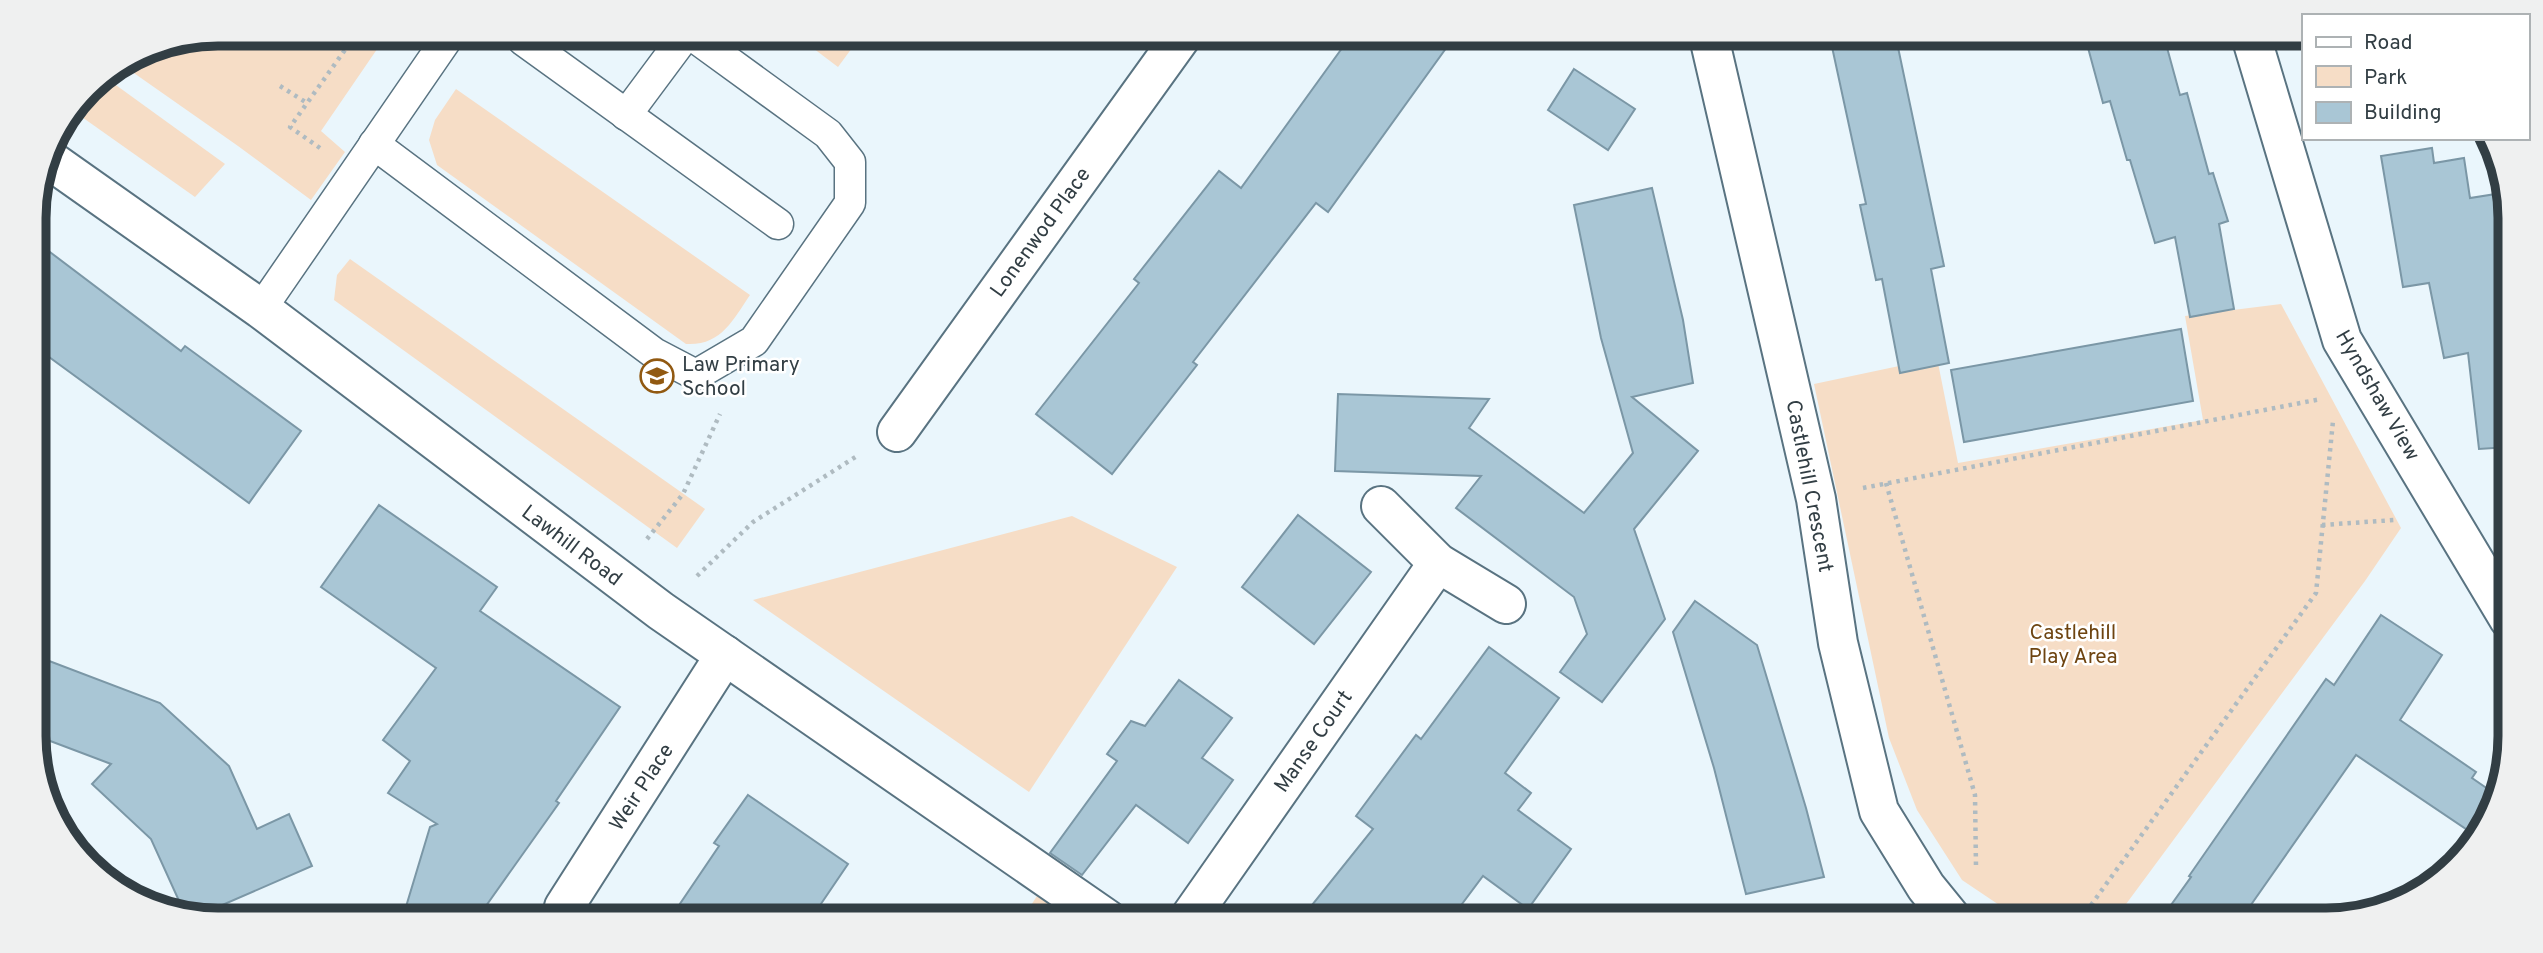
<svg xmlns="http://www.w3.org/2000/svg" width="2543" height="953" viewBox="0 0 2543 953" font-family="Overpass,sans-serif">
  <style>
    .green { fill: #f6ddc6 }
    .building { fill: #a9c6d5; stroke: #7b97a6; stroke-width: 2 }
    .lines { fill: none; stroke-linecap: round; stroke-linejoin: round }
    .lane-casing { stroke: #597381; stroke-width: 33 }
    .street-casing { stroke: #597381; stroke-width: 42 }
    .path { stroke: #afbbc1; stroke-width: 4.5; stroke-dasharray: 3.5 5; stroke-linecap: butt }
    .lane { stroke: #fff; stroke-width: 30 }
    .street { stroke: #fff; stroke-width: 38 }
    .labels { text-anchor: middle; stroke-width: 5; stroke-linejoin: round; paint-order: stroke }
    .street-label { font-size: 21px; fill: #323e44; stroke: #fff }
    .poi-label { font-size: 21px; fill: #323e44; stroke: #fff; text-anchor: start }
    .park-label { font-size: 21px; fill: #6e4410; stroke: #fff }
    .rim { fill: none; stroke: #323e44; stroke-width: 9 }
  </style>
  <rect width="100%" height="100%" fill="#eaf6fc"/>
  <!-- green -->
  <g class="green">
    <path d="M 218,33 L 406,33 L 396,47 L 384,39 L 321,131 L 345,152 L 311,200 L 238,146 L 121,64 L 148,47 Z"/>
    <path d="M 793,33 L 863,33 L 838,67 Z"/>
    <path d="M 102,75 L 225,164 L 195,197 L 72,110 L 96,79 Z"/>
    <path d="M 456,89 L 750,295 C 733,320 721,346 686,344 L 437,165 L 429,140 L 435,120 Z"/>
    <path d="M 350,259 L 705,509 L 677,548 L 334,300 L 337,275 Z"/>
    <path d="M 2281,304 L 2401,528 L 2365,581 L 2115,919 L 2020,919 L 1962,880 L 1917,810 L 1889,738 L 1814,384 L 1937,358 L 1958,463 L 2203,420 L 2185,316 Z"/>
    <path d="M 1072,516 L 1177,567 L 1029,792 L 753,600 Z"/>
    <path d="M 1037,896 L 1071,920 L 1042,920 L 1028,910 Z"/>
  </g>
  <!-- building -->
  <g class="building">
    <path d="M 1353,33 L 1457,33 L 1328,212 L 1316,203 L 1193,362 L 1197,365 L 1112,474 L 1036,414 L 1139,283 L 1134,279 L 1219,171 L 1241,188 Z"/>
    <path d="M 1829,33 L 1895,33 L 1944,266 L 1931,269 L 1949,363 L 1900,373 L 1882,279 L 1876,280 L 1860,205 L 1866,204 Z"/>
    <path d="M 2084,33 L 2163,33 L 2180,95 L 2187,93 L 2209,174 L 2213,173 L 2228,221 L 2219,224 L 2234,309 L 2190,317 L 2175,237 L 2155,243 L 2130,160 L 2127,160 L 2110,101 L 2103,103 Z"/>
    <path d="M 1574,69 L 1635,109 L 1608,150 L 1548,110 Z"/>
    <path d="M 2432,148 L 2434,163 L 2464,158 L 2470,198 L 2496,194 L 2508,266 L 2509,447 L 2479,449 L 2468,353 L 2444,358 L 2429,283 L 2403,287 L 2381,156 Z"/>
    <path d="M 1652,188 L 1683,320 L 1693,383 L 1632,397 L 1698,451 L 1634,529 L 1665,619 L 1602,702 L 1560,672 L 1587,634 L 1574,597 L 1456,508 L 1481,476 L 1335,471 L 1338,394 L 1489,399 L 1469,428 L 1584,513 L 1633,453 L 1601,338 L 1574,205 Z"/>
    <path d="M 34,240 L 181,351 L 185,346 L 301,431 L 249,503 L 34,346 Z"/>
    <path d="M 2181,329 L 2193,401 L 1964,442 L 1951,370 Z"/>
    <path d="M 379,505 L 497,587 L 480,611 L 620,707 L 556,801 L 559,803 L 476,920 L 402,920 L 430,827 L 437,824 L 388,793 L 410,761 L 383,740 L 436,668 L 321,587 Z"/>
    <path d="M 1298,515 L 1371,572 L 1314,644 L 1242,587 Z"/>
    <path d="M 1695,601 L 1757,645 L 1806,808 L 1824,877 L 1746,894 L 1714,768 L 1673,632 Z"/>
    <path d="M 2381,615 L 2442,655 L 2400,720 L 2476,772 L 2472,778 L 2498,796 L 2472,833 L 2356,755 L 2241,919 L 2161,919 L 2191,877 L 2189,876 L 2326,679 L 2334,685 Z"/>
    <path d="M 1489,647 L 1559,698 L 1505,773 L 1531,793 L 1518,810 L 1571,849 L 1528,909 L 1483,876 L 1450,920 L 1300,920 L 1373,829 L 1356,816 L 1416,735 L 1421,739 Z"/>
    <path d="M 36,656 L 160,703 L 229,766 L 257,829 L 289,814 L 312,866 L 197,916 L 185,914 L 151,839 L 92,784 L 111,764 L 37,736 Z"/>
    <path d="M 1179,680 L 1232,718 L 1202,758 L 1233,780 L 1188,843 L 1136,805 L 1082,875 L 1050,853 L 1117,761 L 1107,754 L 1131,721 L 1145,726 Z"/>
    <path d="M 748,795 L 848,864 L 810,920 L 669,920 L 719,846 L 714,843 Z"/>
  </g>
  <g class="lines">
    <defs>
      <g id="lane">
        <path d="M 523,40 L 778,224"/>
        <path d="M 626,115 L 687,33"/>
        <path d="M 374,144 L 654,353 L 696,375 L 754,341 L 850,203 L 850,162 L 828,134 L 689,33"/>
        <path d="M 261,309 L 451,33"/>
      </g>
      <g id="street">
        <path d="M 1708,33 L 1816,499 L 1838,643 L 1879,811 L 1926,887 L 1952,919"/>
        <path d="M 2250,33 L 2342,340 L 2509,619"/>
        <path d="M 47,158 L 261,309 L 661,611 L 1108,920"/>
        <path d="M 897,432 L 1184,33"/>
        <path d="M 1381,506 L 1438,563 L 1506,604"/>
        <path d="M 561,920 L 564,907 L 725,655"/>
        <path d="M 1188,920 L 1438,563"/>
      </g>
    </defs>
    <!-- lane casing -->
    <use href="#lane" class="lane-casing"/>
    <!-- street casing -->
    <use href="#street" class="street-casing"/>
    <!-- path -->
    <g class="path">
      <path d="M 280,86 L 307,103"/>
      <path d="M 320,148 L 290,127 L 357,33"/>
      <path d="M 1886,483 L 1975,795 L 1976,868"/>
      <path d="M 1863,488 L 2321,399"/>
      <path d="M 2322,525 L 2394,520"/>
      <path d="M 647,539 L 683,494 L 720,414"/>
      <path d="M 697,576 L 753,522 L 857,456"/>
      <path d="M 2081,919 L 2316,593 L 2333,421"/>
    </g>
    <!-- lane -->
    <use href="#lane" class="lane"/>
    <!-- street -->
    <use href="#street" class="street"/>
  </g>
  <!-- icons -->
  <defs>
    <symbol id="school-ring" viewBox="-11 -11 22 22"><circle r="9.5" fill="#fff" stroke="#915911" stroke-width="1.5"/><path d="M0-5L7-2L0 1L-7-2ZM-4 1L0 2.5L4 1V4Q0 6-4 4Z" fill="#915911"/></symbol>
  </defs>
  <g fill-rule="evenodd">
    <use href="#school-ring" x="638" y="357" width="38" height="38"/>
  </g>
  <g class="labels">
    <!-- street labels -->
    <g class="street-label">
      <text transform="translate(1040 232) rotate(-54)" y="7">Lonenwod Place</text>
      <text transform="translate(2378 395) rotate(60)" y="7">Hyndshaw View</text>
      <text transform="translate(1810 486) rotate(79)" y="7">Castlehill Crescent</text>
      <text transform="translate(572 545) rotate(37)" y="7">Lawhill Road</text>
      <text transform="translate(1313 741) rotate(-55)" y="7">Manse Court</text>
      <text transform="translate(641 787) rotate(-57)" y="7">Weir Place</text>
    </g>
    <!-- poi labels -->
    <g class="poi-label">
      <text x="682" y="371">Law Primary<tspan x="682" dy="24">School</tspan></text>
    </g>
    <!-- park labels -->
    <g class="park-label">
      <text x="2073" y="639">Castlehill<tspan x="2073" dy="24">Play Area</tspan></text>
    </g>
  </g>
  <!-- crop -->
  <path d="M0 0H2543V953H0ZM218 46H2326A172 172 0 0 1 2498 218V736A172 172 0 0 1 2326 908H218A172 172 0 0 1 46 736V218A172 172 0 0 1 218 46Z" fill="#eff0f0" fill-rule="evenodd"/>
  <path class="rim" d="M218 46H2326A172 172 0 0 1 2498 218V736A172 172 0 0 1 2326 908H218A172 172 0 0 1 46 736V218A172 172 0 0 1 218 46Z"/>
  <!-- legend -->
  <rect x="2302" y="14" width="228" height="126" fill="#ffffff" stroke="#adb2b4" stroke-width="2"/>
  <rect x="2316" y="37" width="35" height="10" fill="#ffffff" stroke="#adb2b4" stroke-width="2"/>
  <text x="2364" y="49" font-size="21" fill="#323e44">Road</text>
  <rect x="2316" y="66" width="35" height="21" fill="#f6ddc6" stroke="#adb2b4" stroke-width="2"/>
  <text x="2364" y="84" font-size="21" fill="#323e44">Park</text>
  <rect x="2316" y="102" width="35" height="21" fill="#a9c6d5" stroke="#adb2b4" stroke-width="2"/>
  <text x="2364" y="119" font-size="21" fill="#323e44">Building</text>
</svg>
